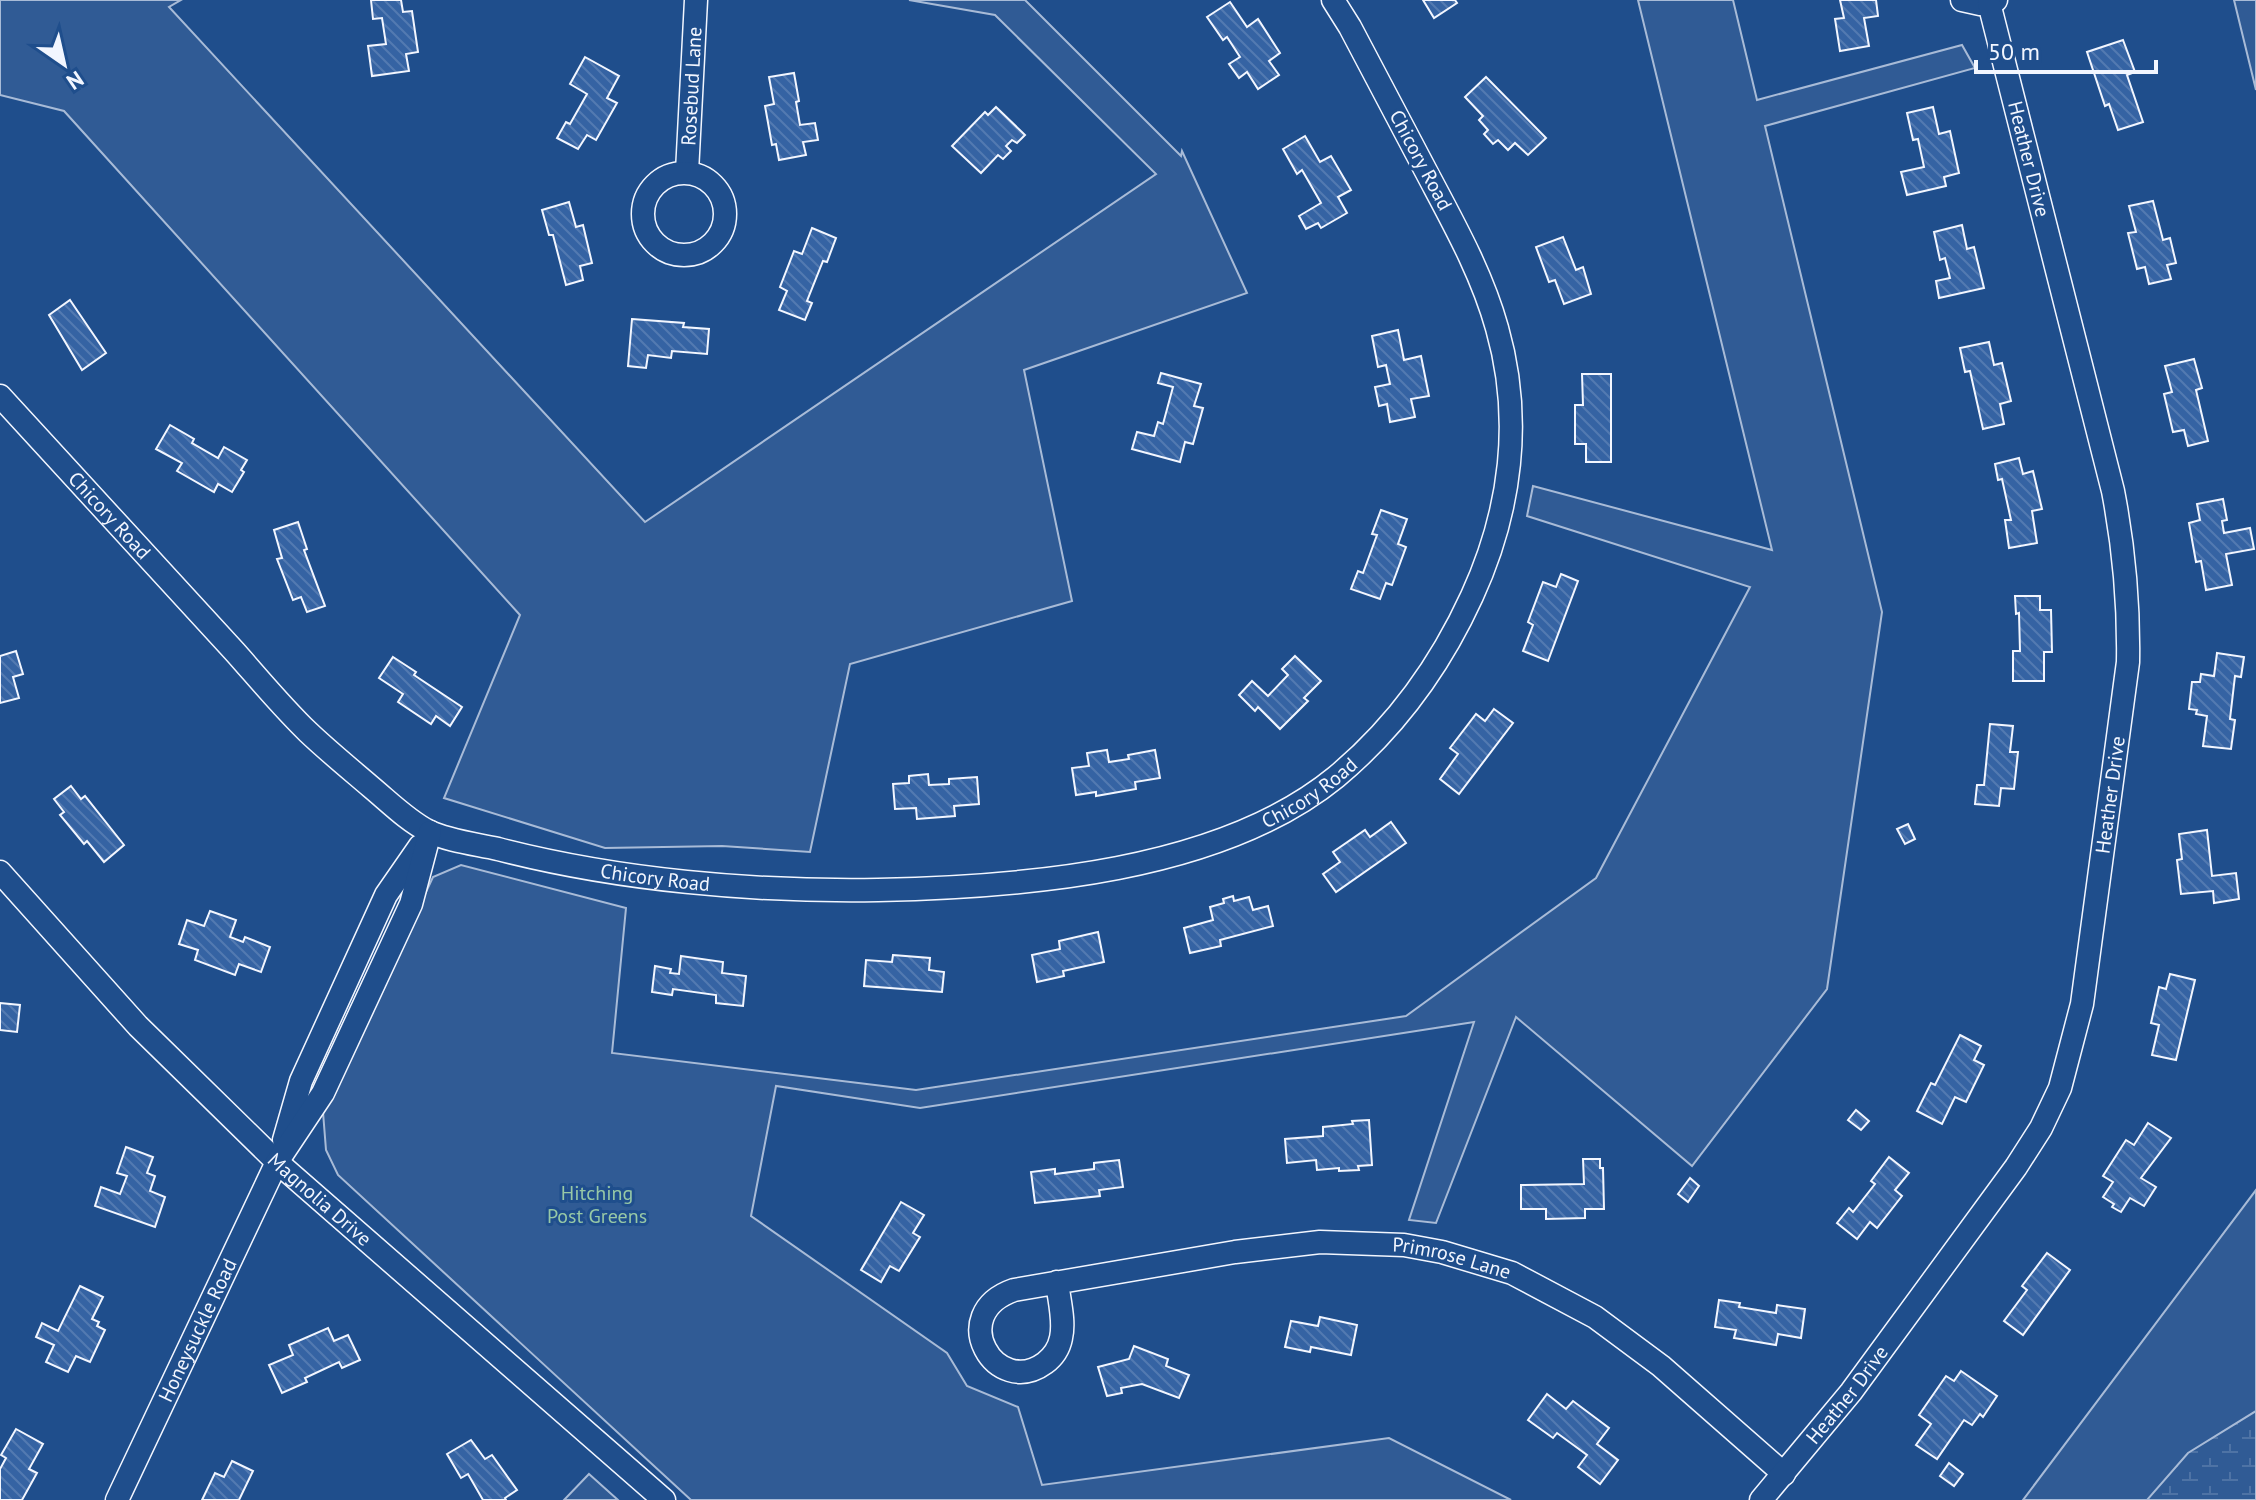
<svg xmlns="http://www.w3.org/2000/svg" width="2256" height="1500" viewBox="0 0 2256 1500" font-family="'PT Sans',sans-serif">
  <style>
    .built { fill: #305b95; stroke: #a8bbd7; stroke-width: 2 }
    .wetland { fill: url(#wetland-marsh); stroke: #a8bbd7; stroke-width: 2 }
    .building { fill: url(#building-back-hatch); stroke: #f2f6ff; stroke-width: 2 }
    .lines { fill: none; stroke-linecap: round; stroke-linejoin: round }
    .street-casing { stroke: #f2f6ff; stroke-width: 25 }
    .street { stroke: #1f4e8c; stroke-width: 22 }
    .labels { text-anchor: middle; stroke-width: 6; stroke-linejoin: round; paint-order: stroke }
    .street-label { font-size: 20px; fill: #f2f6ff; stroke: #1f4e8c }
    .park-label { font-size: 20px; fill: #97c8a6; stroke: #1f4e8c }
  </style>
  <defs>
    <pattern id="wetland-marsh" width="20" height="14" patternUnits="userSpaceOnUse" patternTransform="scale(2)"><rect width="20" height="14" fill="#305b95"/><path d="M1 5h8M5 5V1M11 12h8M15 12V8" fill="none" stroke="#4e73a5"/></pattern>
    <pattern id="building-back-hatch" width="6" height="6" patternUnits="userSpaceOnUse" patternTransform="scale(2)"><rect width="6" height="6" fill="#3563a3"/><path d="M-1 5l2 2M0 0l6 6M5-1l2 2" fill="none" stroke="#537ab1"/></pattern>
  </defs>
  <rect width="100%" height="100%" fill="#1f4e8c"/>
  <!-- built -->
  <g class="built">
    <path d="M 0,0 L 181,0 L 169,7 L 645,522 L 1156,174 L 995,15 L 909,0 L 1025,0 L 1181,156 L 1182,151 L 1247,293 L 1024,370 L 1072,601 L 850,664 L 810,852 L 722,846 L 605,848 L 444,798 L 520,615 L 64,111 L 0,95 Z"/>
    <path d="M 1638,0 L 1733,0 L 1757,100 L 1962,45 L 1975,68 L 1765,126 L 1882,612 L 1827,989 L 1692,1166 L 1516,1017 L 1436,1223 L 1409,1220 L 1474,1022 L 920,1108 L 776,1086 L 751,1216 L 947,1353 L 967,1386 L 1018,1407 L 1042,1485 L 1389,1438 L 1511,1500 L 691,1500 L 338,1175 L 326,1150 L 323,1112 L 433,877 L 461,865 L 626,908 L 612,1053 L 916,1090 L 1406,1016 L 1596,878 L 1750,587 L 1527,516 L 1533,486 L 1772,550 Z"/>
    <path d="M 2234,0 L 2256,0 L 2256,90 Z"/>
    <path d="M 2256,1190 L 2256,1500 L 2023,1500 Z"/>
    <path d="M 589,1474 L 618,1500 L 564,1500 Z"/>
  </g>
  <!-- wetland -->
  <path class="wetland" d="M 2256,1411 L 2256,1500 L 2147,1500 L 2188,1453 Z"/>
  <!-- building -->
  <g class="building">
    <path d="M 371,0 L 401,0 L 403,12 L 412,11 L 418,52 L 406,54 L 409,71 L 372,76 L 368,46 L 386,44 L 382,18 L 373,19 Z"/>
    <path d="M 1423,0 L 1455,0 L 1457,3 L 1434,18 Z"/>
    <path d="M 1840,0 L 1876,0 L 1878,16 L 1864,18 L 1869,46 L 1840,51 L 1835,19 L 1844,18 Z"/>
    <path d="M 1230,2 L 1247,27 L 1258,19 L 1280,53 L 1269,61 L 1279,75 L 1258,89 L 1247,72 L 1239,78 L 1229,64 L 1240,57 L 1227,37 L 1223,40 L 1207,17 Z"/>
    <path d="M 2123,40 L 2135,72 L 2127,75 L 2143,122 L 2118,130 L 2109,104 L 2105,106 L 2087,52 Z"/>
    <path d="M 585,57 L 619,76 L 607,98 L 617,103 L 596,140 L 587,135 L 578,149 L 557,138 L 566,122 L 570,124 L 587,94 L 570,84 Z"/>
    <path d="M 794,73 L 799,101 L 796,102 L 800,125 L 815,123 L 818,140 L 803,142 L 806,155 L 779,160 L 776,144 L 772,145 L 765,106 L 774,104 L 769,77 Z"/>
    <path d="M 1486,77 L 1546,138 L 1528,155 L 1515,143 L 1508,150 L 1498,140 L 1493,144 L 1484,134 L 1488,130 L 1479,120 L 1483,116 L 1465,97 Z"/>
    <path d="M 996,107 L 1025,135 L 1017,143 L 1012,140 L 1006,146 L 1011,151 L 1003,159 L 998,155 L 981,173 L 952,146 L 985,112 L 988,115 Z"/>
    <path d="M 1933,107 L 1939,134 L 1950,131 L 1959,173 L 1944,177 L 1946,186 L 1907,195 L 1901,172 L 1924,167 L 1918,139 L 1913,140 L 1907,113 Z"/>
    <path d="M 1305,136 L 1320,162 L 1331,156 L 1351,190 L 1338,197 L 1347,213 L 1321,228 L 1318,223 L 1306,229 L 1299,216 L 1321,203 L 1302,170 L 1297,174 L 1283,149 Z"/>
    <path d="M 2153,201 L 2163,240 L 2170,238 L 2176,263 L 2167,265 L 2171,279 L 2149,284 L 2145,267 L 2137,269 L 2128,233 L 2136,232 L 2129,206 Z"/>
    <path d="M 569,202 L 576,227 L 583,225 L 592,263 L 580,266 L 583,280 L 566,285 L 553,235 L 549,235 L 542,210 Z"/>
    <path d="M 1962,225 L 1967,249 L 1974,247 L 1984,288 L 1939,298 L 1936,281 L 1950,278 L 1945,258 L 1940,260 L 1934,232 Z"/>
    <path d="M 812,228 L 836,238 L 827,262 L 823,261 L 807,301 L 812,303 L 805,320 L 779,310 L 787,291 L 780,287 L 794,251 L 802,254 Z"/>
    <path d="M 1563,237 L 1576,270 L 1583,267 L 1591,294 L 1564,304 L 1555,280 L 1549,282 L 1536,247 Z"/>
    <path d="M 70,300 L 106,353 L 82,370 L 49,315 Z"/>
    <path d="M 632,319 L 684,323 L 683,327 L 709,329 L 707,354 L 672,351 L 671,358 L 648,355 L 646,368 L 628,366 Z"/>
    <path d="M 1398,330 L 1404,360 L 1421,356 L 1429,396 L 1411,399 L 1415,417 L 1390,422 L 1387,404 L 1379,406 L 1375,387 L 1390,384 L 1386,365 L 1378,367 L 1372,336 Z"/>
    <path d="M 1989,342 L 1994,365 L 2002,363 L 2011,401 L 2000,404 L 2004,424 L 1983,429 L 1970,371 L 1965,372 L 1960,348 Z"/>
    <path d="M 2194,359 L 2202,388 L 2196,390 L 2208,441 L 2188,446 L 2184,430 L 2173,432 L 2164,394 L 2172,392 L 2165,366 Z"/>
    <path d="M 1161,373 L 1201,384 L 1194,406 L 1203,408 L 1193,444 L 1185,442 L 1180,462 L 1132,449 L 1137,432 L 1154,436 L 1158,422 L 1163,424 L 1173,387 L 1158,383 Z"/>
    <path d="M 1582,374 L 1611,374 L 1611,462 L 1586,462 L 1586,444 L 1575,444 L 1575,405 L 1583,405 Z"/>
    <path d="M 170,425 L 194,439 L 192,443 L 218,458 L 224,447 L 247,460 L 241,470 L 244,472 L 232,492 L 218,484 L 214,492 L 177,471 L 182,463 L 156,449 Z"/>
    <path d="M 2019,458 L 2023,474 L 2033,471 L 2042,509 L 2032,511 L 2037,543 L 2009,548 L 2005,520 L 2011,520 L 2002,479 L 1998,480 L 1995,464 Z"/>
    <path d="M 2223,499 L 2227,520 L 2222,521 L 2224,533 L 2250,528 L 2254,549 L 2226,554 L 2232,585 L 2206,590 L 2201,561 L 2196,562 L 2189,523 L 2200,520 L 2197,504 Z"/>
    <path d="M 1381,510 L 1407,519 L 1398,544 L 1406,547 L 1392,585 L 1386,583 L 1380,599 L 1351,589 L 1358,571 L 1363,573 L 1377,535 L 1372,534 Z"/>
    <path d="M 298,522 L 307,549 L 304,550 L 325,606 L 307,612 L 301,597 L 293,600 L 277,559 L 282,558 L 274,530 Z"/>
    <path d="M 1561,574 L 1578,581 L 1548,661 L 1523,651 L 1533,625 L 1528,622 L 1543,582 L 1556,587 Z"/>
    <path d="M 2015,596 L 2040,596 L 2040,610 L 2051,610 L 2052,652 L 2044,652 L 2044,681 L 2013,681 L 2013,651 L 2020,651 L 2019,613 L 2016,614 Z"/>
    <path d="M 16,651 L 23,674 L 13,677 L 19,698 L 0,703 L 0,656 Z"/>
    <path d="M 2217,653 L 2244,657 L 2241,677 L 2235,676 L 2230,719 L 2235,720 L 2231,749 L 2203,746 L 2207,716 L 2196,714 L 2197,710 L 2189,709 L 2192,682 L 2200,682 L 2201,674 L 2214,676 Z"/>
    <path d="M 1295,656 L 1321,681 L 1304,698 L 1308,701 L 1280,729 L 1258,707 L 1255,711 L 1239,695 L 1252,681 L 1268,696 L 1288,675 L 1282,669 Z"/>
    <path d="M 393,657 L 416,672 L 414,675 L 462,707 L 450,726 L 436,716 L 431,724 L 398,702 L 403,694 L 379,678 Z"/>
    <path d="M 1494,709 L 1513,723 L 1459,794 L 1440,779 L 1458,754 L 1450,748 L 1476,714 L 1485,721 Z"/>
    <path d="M 1990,724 L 2013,726 L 2010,752 L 2018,752 L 2014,789 L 2001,788 L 1999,806 L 1975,804 L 1977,785 L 1984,785 Z"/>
    <path d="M 1107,750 L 1109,762 L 1129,759 L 1128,755 L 1155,750 L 1160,778 L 1135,782 L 1136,789 L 1096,796 L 1096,792 L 1076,795 L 1072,768 L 1089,766 L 1087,753 Z"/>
    <path d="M 928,774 L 929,785 L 949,784 L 949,779 L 977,777 L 979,804 L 954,806 L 955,816 L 917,819 L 916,808 L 895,809 L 893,784 L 909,783 L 909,776 Z"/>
    <path d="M 71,786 L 81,799 L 85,796 L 124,845 L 104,862 L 87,841 L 84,844 L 60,815 L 64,812 L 54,799 Z"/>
    <path d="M 1391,822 L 1406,843 L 1336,892 L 1323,874 L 1340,862 L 1333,852 L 1365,830 L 1370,837 Z"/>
    <path d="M 1908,824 L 1915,839 L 1905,844 L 1897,829 Z"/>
    <path d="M 2207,830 L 2212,876 L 2236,873 L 2239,899 L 2214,903 L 2213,891 L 2181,894 L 2177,860 L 2182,859 L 2179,834 Z"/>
    <path d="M 1233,896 L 1234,901 L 1249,897 L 1253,910 L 1268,906 L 1273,926 L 1220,940 L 1221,946 L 1190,953 L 1184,928 L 1213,920 L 1210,907 L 1224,903 L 1223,899 Z"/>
    <path d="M 210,911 L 236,920 L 230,937 L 243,942 L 245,937 L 270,947 L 261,972 L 239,964 L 235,975 L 195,960 L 198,950 L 179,944 L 187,920 L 204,926 Z"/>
    <path d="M 1098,932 L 1104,962 L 1063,971 L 1064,976 L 1037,982 L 1032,955 L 1060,949 L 1059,941 Z"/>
    <path d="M 893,955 L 930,958 L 929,970 L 944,972 L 942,992 L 864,986 L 866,960 L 892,962 Z"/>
    <path d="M 681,956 L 723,962 L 722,973 L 746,976 L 743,1006 L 716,1003 L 716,995 L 673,989 L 672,995 L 652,992 L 655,966 L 671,969 L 670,973 L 679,974 Z"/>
    <path d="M 2170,974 L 2195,980 L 2176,1060 L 2152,1055 L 2159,1025 L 2151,1023 L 2159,987 L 2166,989 Z"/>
    <path d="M 0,1003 L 20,1005 L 17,1032 L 0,1030 Z"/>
    <path d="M 1960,1035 L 1981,1046 L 1974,1060 L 1984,1065 L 1966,1102 L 1955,1097 L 1942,1124 L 1917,1111 L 1931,1083 L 1935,1085 Z"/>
    <path d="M 1856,1110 L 1869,1121 L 1861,1130 L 1848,1120 Z"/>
    <path d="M 1369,1120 L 1372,1165 L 1358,1166 L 1359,1170 L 1339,1171 L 1339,1168 L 1317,1170 L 1316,1160 L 1287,1163 L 1285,1139 L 1323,1136 L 1323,1127 L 1353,1124 L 1352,1121 Z"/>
    <path d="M 2148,1123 L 2171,1138 L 2141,1178 L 2156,1187 L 2144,1206 L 2130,1198 L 2121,1212 L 2112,1207 L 2114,1204 L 2103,1197 L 2113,1182 L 2103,1176 L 2126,1140 L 2134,1145 Z"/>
    <path d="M 126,1147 L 153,1157 L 147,1173 L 155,1176 L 150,1191 L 165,1197 L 155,1227 L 95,1206 L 101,1187 L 120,1194 L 127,1176 L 117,1173 Z"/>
    <path d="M 1889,1157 L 1909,1173 L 1895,1190 L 1902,1196 L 1877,1228 L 1870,1222 L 1857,1239 L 1837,1223 L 1849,1208 L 1853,1212 L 1875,1184 L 1871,1181 Z"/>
    <path d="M 1583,1159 L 1600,1159 L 1600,1168 L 1603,1168 L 1604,1209 L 1585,1209 L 1585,1218 L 1546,1219 L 1546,1209 L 1521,1209 L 1521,1185 L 1584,1184 Z"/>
    <path d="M 1119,1160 L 1123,1187 L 1099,1190 L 1100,1196 L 1035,1203 L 1031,1172 L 1055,1169 L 1055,1174 L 1094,1169 L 1094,1163 Z"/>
    <path d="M 1690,1178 L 1699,1186 L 1688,1202 L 1678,1194 Z"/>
    <path d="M 901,1202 L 924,1215 L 913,1233 L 920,1237 L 899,1271 L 890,1266 L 881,1282 L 861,1270 Z"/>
    <path d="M 2047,1253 L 2070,1270 L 2023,1335 L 2004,1321 L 2027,1290 L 2022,1286 Z"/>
    <path d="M 80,1286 L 103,1297 L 92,1319 L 99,1322 L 97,1326 L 105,1330 L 90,1362 L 76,1356 L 68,1372 L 46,1362 L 54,1345 L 36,1337 L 42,1323 L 58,1331 Z"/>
    <path d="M 1719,1300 L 1740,1303 L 1739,1307 L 1776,1313 L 1777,1305 L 1805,1309 L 1801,1338 L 1778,1334 L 1776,1345 L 1734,1338 L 1736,1330 L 1715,1327 Z"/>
    <path d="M 1320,1317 L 1357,1325 L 1351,1355 L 1311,1347 L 1310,1352 L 1285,1347 L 1291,1321 L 1318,1326 Z"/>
    <path d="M 328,1328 L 334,1341 L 348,1335 L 360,1360 L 342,1368 L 339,1362 L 305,1378 L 307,1382 L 282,1393 L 269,1365 L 293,1355 L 289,1345 Z"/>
    <path d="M 1134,1346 L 1168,1359 L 1166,1366 L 1189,1375 L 1179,1398 L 1142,1384 L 1121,1388 L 1122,1393 L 1107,1396 L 1098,1367 L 1129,1359 Z"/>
    <path d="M 1961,1371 L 1997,1396 L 1983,1417 L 1980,1414 L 1972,1425 L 1964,1420 L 1937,1459 L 1916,1445 L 1931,1424 L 1919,1415 L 1946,1376 L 1954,1381 Z"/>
    <path d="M 1547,1394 L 1566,1409 L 1573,1401 L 1609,1428 L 1597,1444 L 1618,1460 L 1600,1484 L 1578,1467 L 1587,1455 L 1557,1433 L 1553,1438 L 1528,1420 Z"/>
    <path d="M 16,1429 L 43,1444 L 29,1469 L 37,1473 L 22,1500 L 0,1500 L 0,1469 L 6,1458 L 1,1455 Z"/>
    <path d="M 471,1440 L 485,1459 L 492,1455 L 517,1490 L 505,1498 L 506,1500 L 483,1500 L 468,1474 L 461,1478 L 447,1454 Z"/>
    <path d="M 232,1461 L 253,1471 L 239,1500 L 202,1500 L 215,1473 L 224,1477 Z"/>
    <path d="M 1949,1463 L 1963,1474 L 1954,1486 L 1940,1476 Z"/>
  </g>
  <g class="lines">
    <defs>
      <g id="street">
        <path d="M 1962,0 L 1980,4 L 1996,0"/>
        <path id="s1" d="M 687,172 L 696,0"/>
        <circle cx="684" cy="214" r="41"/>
        <path id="s2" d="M 0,396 C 78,481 157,567 235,652 C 259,679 282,707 308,732 C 328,751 350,769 371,787 C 389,802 408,821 428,831 C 448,841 476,844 498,849 C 618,880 754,892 878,890 C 1023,887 1220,872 1336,777 C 1396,727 1440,666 1472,596 C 1511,511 1523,419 1497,328 C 1482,274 1454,224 1428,175 C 1402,126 1376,76 1350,27 L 1333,0"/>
        <path id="s3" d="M 0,872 L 138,1026 L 277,1162 L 664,1500"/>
        <path d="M 284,1140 L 301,1081 L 386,895 L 420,846"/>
        <path id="s4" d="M 1057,1282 C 1059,1300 1065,1321 1061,1338 C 1059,1348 1053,1357 1045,1363 C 996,1399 945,1314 1014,1290 L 1235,1252 L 1320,1242 L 1404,1245 L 1442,1252 L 1512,1273 L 1595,1317 L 1661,1366 L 1784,1474"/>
        <path id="s5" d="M 117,1500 L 277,1162 L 323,1093 L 411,904 L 430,832"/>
        <path id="s6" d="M 1761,1500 L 1851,1392 L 2016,1167 L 2041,1128 L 2060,1088 L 2082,1004 L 2128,662 C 2129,603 2124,548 2113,491 L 1989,3"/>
      </g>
    </defs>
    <!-- street casing -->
    <use href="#street" class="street-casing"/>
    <!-- street -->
    <use href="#street" class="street"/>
  </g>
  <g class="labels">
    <!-- street labels -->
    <g class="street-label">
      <text dy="7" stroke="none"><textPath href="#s1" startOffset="86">Rosebud Lane</textPath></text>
      <text transform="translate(2029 159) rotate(76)" y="7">Heather Drive</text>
      <text transform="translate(1421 160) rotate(62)" y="7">Chicory Road</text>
      <text dy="7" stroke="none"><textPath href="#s2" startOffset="162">Chicory Road</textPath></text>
      <text dy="7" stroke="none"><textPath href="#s2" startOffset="1516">Chicory Road</textPath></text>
      <text dy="7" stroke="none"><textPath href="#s6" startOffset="808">Heather Drive</textPath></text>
      <text dy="7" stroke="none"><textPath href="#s2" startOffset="844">Chicory Road</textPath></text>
      <text dy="7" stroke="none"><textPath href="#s3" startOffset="458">Magnolia Drive</textPath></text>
      <text dy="7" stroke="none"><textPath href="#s4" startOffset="676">Primrose Lane</textPath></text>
      <text dy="7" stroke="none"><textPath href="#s5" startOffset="188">Honeysuckle Road</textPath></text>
      <text dy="7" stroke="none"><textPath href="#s6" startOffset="136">Heather Drive</textPath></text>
    </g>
    <!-- park labels -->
    <g class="park-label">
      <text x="597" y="1200">Hitching<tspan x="597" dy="23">Post Greens</tspan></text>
    </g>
  </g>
  <!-- north arrow -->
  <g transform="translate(64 64) rotate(146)" stroke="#1f4e8c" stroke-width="6" paint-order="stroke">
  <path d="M0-6L14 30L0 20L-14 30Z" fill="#f2f6ff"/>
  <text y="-12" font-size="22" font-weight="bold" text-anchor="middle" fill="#f2f6ff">N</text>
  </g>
  <!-- scale -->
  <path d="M1976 60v12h180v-12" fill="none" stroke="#f2f6ff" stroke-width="4"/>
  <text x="1988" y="60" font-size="24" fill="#f2f6ff" stroke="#1f4e8c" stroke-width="6" paint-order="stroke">50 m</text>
</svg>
